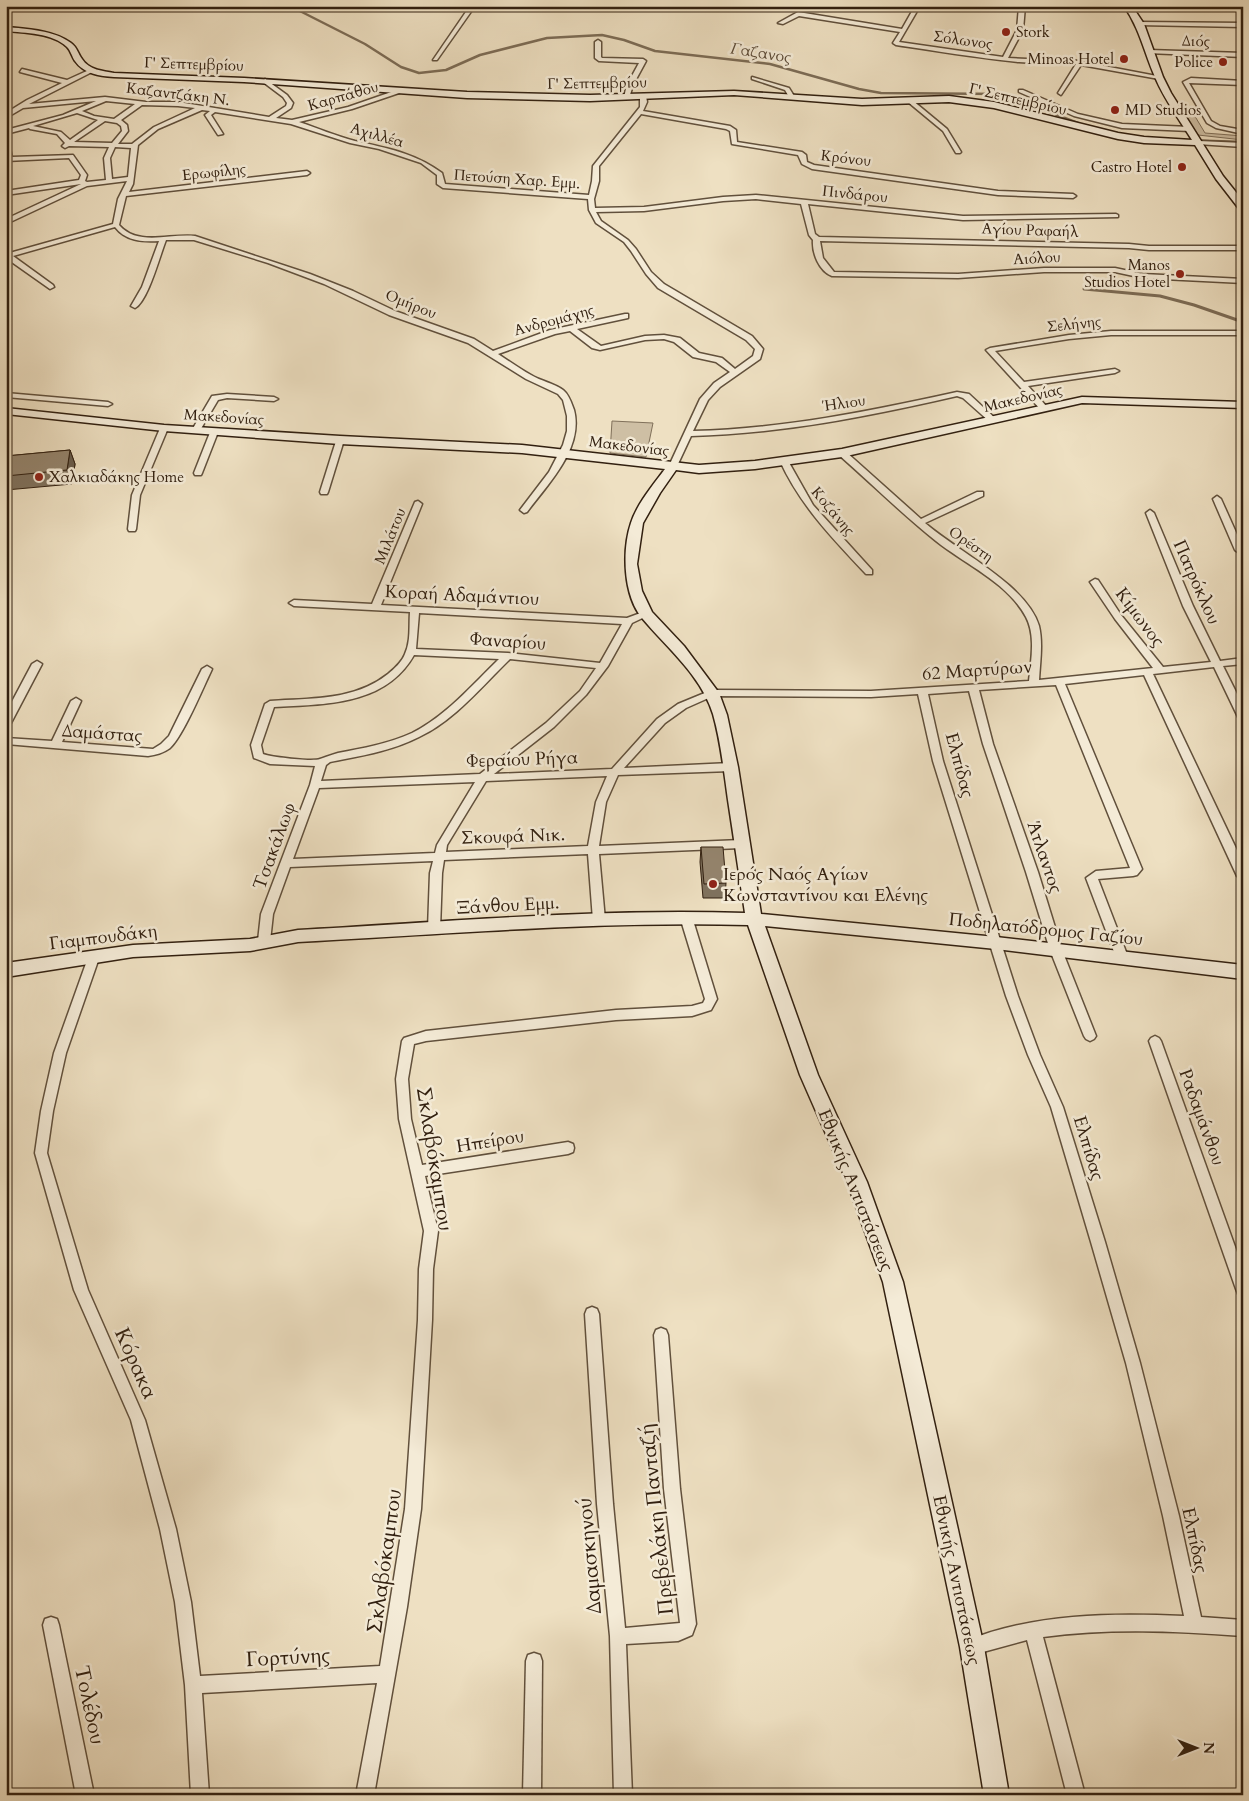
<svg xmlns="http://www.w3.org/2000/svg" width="1249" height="1801" viewBox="0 0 1249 1801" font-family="Cardo,serif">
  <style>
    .green { fill: #cebfa4; stroke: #80705a }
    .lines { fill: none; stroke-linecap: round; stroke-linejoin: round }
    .stream-far1 { stroke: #7c6c56; stroke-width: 2.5 }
    .stream { stroke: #7c6c56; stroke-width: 3 }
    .street-casing { stroke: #61503c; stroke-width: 3 }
    .secondary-casing { stroke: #322010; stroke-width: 3 }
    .street { fill: #f4ebd7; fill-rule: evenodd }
    .secondary { fill: #f4ebd7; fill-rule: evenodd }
    .wall { fill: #7f725e; stroke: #322010 }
    .shaded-wall { fill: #685c4c; stroke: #322010 }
    .building { fill: #94846d; stroke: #322010 }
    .poi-dot { fill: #8f2418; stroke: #f4ebd7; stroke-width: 2 }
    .labels { text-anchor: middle; stroke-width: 5; stroke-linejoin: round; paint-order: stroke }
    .far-poi-label { font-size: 15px; fill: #322010; stroke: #f4ebd7; text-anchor: end }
    .far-street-label { font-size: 15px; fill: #322010; stroke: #f4ebd7 }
    .far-water-label { font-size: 16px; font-style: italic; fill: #5d4c39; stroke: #f4ebd7 }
    .street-label { font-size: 18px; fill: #322010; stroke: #f4ebd7 }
    .poi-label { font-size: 18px; fill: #322010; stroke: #f4ebd7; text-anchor: start }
    .near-street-label { font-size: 21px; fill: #322010; stroke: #f4ebd7 }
  </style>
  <rect width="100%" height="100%" fill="#eee0c2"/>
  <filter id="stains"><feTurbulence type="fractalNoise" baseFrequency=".004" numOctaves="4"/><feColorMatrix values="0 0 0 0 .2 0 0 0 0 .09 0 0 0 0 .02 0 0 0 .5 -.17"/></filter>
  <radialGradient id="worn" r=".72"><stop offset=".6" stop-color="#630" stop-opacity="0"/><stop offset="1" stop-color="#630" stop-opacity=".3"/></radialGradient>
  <!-- green -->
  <g class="green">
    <path d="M 1183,112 L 1193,113 L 1205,133 L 1243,136 L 1243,140 L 1198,135 Z"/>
    <path d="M 612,421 L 653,423 L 646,457 L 610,453 Z"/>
  </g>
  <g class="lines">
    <!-- stream-far1 -->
    <g class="stream-far1">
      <path d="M 188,6 L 193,6"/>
      <path d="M 290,6 L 365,44 L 401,67 L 419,73 L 446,70 L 480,55 L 547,38 L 602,35 L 624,40 L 655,51 L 770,64 L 859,89 L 881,93 L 1002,94 L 1078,123"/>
      <path d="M 1184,140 L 1243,142"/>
    </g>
    <!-- stream -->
    <path class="stream" d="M 1084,289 L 1160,296 L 1194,305 L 1243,322"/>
    <defs>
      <g id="street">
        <path d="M 470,6 L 475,6 L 437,60 L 433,60 Z"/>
        <path d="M 915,6 L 920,6 L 899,42 L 1003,57 L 1017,30 L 1019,6 L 1025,6 L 1023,30 L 1008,58 L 1027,59 L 1062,58 L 1162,77 L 1159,79 L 1081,65 L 1061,95 L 1058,93 L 1076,64 C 1057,61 1038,64 1019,62 C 977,58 937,51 896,45 L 893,43 L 900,32 L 799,16 L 783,24 L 778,23 L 798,12 L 902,29 Z"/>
        <path d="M 1140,22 L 1243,23 L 1243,27 L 1138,25 Z"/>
        <path d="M 598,40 L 601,42 L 601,57 L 602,58 L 643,59 L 646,61 L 633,85 L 629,98 L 624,97 L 627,85 L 639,63 L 599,61 L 595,58 L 595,42 Z"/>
        <path d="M 1149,50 L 1243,53 L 1243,57 L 1147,53 Z"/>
        <path d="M 22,69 L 67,80 L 89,70 L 94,71 L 29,104 L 105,97 L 146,102 L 178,102 L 269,117 L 286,106 L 287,103 L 283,97 L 263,82 L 265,79 L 287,95 L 293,103 L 291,108 L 276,118 L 292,120 L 348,107 L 400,89 L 402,92 L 352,109 L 299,122 C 317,128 336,136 355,141 C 387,148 415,153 442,173 L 445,184 L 589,195 L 592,181 L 593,166 L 640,107 L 640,96 L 643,94 L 646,96 L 647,102 L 643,111 L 730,126 L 736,130 L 737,142 L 802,152 L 806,155 L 807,162 L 814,165 L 998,191 L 1073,194 L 1076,196 L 1073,198 L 998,195 L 812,169 L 802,164 L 798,155 L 732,144 L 730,131 L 726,129 L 641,114 L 599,166 L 599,181 L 594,199 L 595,208 L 644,207 L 723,197 L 756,195 L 963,216 L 1116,214 L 1118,215 L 1118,217 L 963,220 L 808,204 L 815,234 L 819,237 L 1129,244 L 1149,246 L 1243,246 L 1243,250 L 1149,250 L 1129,248 L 820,241 L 823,258 L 834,272 L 958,274 L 1044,268 L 1115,268 L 1143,274 L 1243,279 L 1243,283 L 1143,278 L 1115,272 L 1044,272 L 958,278 L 832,276 C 819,271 812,253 813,240 L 809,235 L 801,204 L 756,199 L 723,201 L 644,211 L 596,212 L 601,221 L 628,240 L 636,249 L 651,272 L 664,284 L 752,336 L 763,349 L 760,359 L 720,387 L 708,400 L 693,431 C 781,429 871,411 957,392 L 969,394 L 997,420 L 990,422 L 963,398 L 957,396 C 870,416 780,434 691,436 L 677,466 L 673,468 L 669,466 L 700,399 L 714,383 L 730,372 L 716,362 L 693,357 L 674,342 L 664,339 L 645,340 L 600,350 L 592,348 L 570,331 L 555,334 L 498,354 C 509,361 520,369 531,375 C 541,381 553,383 563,390 C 569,395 571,402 574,410 C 584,448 548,484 527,512 L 524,513 L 520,510 L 549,472 L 563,445 L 567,431 L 567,416 L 563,400 L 558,394 L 526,379 L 468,343 L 389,315 L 324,284 L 268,263 L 194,240 L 166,240 C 160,255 148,301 135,308 L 131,306 L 142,287 L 159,241 C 141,242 126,241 115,227 L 13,256 L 53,285 L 54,287 L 50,289 L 6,258 L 6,254 L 113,224 L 118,199 L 127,181 L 87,186 L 6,224 L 6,219 L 81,184 L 6,195 L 6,191 L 79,180 L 81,175 L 69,158 L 6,161 L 6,142 L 9,144 L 12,157 L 73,155 L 87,175 L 85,181 L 87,182 L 106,180 L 104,158 L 109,147 L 69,146 L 65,148 L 62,146 L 65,143 L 57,134 L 30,129 L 29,128 L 6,134 L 6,130 L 63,115 L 96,101 L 23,108 L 6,118 L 6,113 L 27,100 L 62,83 L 20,72 ZM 106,101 L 135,104 L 114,119 L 94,116 L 82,111 ZM 142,105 L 178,106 L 195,108 L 154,127 L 132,144 L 118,144 L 128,131 L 127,125 L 121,120 ZM 202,110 L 210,111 L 205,115 L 218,135 L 223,134 L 211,115 L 215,112 L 291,124 L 350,143 L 379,149 L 421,163 L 437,175 L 437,184 L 443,188 L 588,199 L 589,210 L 596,223 L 624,242 L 631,251 L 646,274 L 658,288 L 746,340 L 755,349 L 753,356 L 735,369 L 722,358 L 699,353 L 680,338 L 664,335 L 645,336 L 601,346 L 577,329 L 628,318 L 628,314 L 625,314 L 550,330 L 493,351 L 474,339 L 395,311 L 353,291 L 310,274 L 195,236 C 170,233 138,247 119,225 L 126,196 L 307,175 L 310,173 L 307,171 L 129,192 L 133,184 L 138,145 L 158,129 ZM 77,113 L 98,120 L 70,140 L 61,132 L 33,126 ZM 105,121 L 117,123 L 121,126 L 122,131 L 112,143 L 74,142 ZM 115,147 L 131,148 L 128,177 L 112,179 L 110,158 Z"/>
        <path d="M 752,77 L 789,88 L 794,96 L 789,97 L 785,90 L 752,79 Z"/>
        <path d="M 1191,78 L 1243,81 L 1243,85 L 1189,83 L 1211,121 L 1220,126 L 1243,130 L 1243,134 L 1216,128 L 1207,123 L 1183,82 Z"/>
        <path d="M 1019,90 L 1023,90 L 1078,114 L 1122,124 L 1190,127 L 1193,129 L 1190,131 L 1122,128 L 1074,116 L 1019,92 Z"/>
        <path d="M 908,100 L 912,100 L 947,129 L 961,152 L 960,153 L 956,153 L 943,131 L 908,102 Z"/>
        <path d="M 1199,141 L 1243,143 L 1243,147 L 1197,144 L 1196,143 Z"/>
        <path d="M 1111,331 L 1243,331 L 1243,335 L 1111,335 L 1069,339 L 995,351 L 1024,382 L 1115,369 L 1119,371 L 1115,373 L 1028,386 L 1048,408 L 1044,410 L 1041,410 L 986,350 L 990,348 L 1069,335 Z"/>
        <path d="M 6,393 L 108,402 L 112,404 L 108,406 L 6,397 Z"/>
        <path d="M 227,394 L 274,397 L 278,399 L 274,401 L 227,398 L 218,400 L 199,432 L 193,432 L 192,430 L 212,396 Z"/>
        <path d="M 161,426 L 168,428 L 140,495 L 136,529 L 135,531 L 129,531 L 128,529 L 132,495 Z"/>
        <path d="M 211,430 L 218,432 L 202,473 L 201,475 L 195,475 L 194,473 Z"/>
        <path d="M 337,438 L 344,440 L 328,492 L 327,494 L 321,494 L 320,492 Z"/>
        <path d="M 839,451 L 845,451 L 921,519 L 977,492 L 983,492 L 983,496 L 925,523 C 957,551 1027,585 1039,626 C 1043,643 1040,662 1039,680 L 1153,668 L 1115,619 L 1090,582 L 1095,579 L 1098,580 L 1121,615 L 1163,667 L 1211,662 L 1183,606 L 1146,513 L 1150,510 L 1154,513 L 1193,606 L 1220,661 L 1243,658 L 1243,664 L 1223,666 L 1243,706 L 1243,720 L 1238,717 L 1214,667 L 1153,674 L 1243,863 L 1243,880 L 1237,876 L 1144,675 L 1065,684 L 1142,869 L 1137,875 L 1133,876 L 1098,879 L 1128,957 L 1126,960 L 1118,960 L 1116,957 L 1086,878 L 1096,871 L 1130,868 L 1056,685 L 979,690 L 993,744 L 1038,872 L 1062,950 L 1096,1036 L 1094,1039 L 1090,1041 L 1086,1039 L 1084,1036 L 1050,950 L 1026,872 L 983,744 L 969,691 L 928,694 L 943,761 L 1018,996 L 1040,1055 L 1063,1107 L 1105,1242 L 1140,1363 L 1179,1516 L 1201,1617 L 1243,1620 L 1243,1636 C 1176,1631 1109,1628 1043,1637 L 1085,1795 L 1067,1795 L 1027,1640 L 972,1655 L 966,1653 L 964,1647 L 966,1641 C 1034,1613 1112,1613 1184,1616 L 1163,1516 L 1126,1363 L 1091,1242 L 1051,1107 L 1028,1055 L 1006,996 L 933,761 L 918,694 L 871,697 L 713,696 L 686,708 L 665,723 L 624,768 L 731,763 L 736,767 L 731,771 L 618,775 L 606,802 L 599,846 L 741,840 L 746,844 L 741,848 L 599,854 L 605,920 L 603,923 L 595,923 L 593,920 L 588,854 L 444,860 L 442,873 L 440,929 L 438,932 L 430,932 L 428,929 L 430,873 L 433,861 L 290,867 L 273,914 L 270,941 L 268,944 L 260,944 L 258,941 L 261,914 L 310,785 L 315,766 L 270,764 L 254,758 L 251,745 L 265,704 L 270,701 C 311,698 354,701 388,674 C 394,669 402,662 405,654 C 411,641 409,626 410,612 L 294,606 L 289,603 L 294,600 L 372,604 L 415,502 L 418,501 L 422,504 L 381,605 L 627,618 L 646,611 L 651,614 L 632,623 L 608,666 L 586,695 L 554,727 L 494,774 L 612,769 L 657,719 L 678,704 L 712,690 L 871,691 L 1029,681 C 1031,660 1036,636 1026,617 C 1007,582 966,565 936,541 C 902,514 871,483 839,455 ZM 419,613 L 622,624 L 600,663 L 508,653 L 416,649 ZM 414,655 L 499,659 C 472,685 446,716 412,733 C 388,744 363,748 338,753 C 331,755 326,757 320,759 C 312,762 271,757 263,754 L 261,745 L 274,707 C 325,704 385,706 414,655 ZM 510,659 L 596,668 L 580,691 L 546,723 L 480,774 L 321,781 L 326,765 L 330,762 C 360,756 392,751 419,737 C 455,720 482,686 510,659 ZM 607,776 L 596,802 L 588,846 L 446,852 L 447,845 L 486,781 ZM 475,782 L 437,845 L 435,853 L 293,859 L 319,788 Z"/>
        <path d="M 781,459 L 787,459 L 813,505 L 872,570 L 872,574 L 866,574 C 833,539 800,505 780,461 Z"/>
        <path d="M 1217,496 L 1221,499 L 1243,548 L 1243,556 L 1235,550 L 1213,499 Z"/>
        <path d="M 37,661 L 42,664 L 11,723 L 6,726 L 6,713 L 32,664 Z"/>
        <path d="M 207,666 L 212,669 C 203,688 183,736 170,748 C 163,753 156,755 148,756 L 6,744 L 6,738 L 52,741 L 71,701 L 76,698 L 81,701 L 62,742 L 153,749 L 161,744 L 169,736 L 202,669 Z"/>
        <path d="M 686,913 L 690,914 L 692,917 L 717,999 L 711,1010 L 692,1016 L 616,1020 L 426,1041 L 414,1044 L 408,1079 L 411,1119 L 422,1165 L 568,1142 L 573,1144 L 574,1148 L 573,1152 L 568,1154 L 425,1176 L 438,1231 L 433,1269 L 432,1320 L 421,1509 L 407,1607 L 374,1795 L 356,1795 L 377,1683 L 202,1693 L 209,1795 L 191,1795 L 185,1685 L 175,1602 L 160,1529 L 131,1420 L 74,1290 L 35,1153 L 41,1111 L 54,1053 L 89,955 L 97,955 L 99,958 L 66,1053 L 53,1111 L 47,1153 L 88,1290 L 145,1420 L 176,1529 L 191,1602 L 200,1676 L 380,1666 L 405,1509 L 418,1320 L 419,1269 L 424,1231 L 399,1119 L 396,1079 L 402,1041 L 404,1038 L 426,1031 L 616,1010 L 692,1006 L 703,1003 L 705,999 L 680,917 L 682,914 Z"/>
        <path d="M 1155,1036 L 1159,1038 L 1161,1041 L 1243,1269 L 1243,1295 L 1238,1294 L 1236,1289 L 1149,1041 L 1151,1038 Z"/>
        <path d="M 592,1307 L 597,1309 L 599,1314 L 613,1504 L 625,1628 L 680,1623 L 664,1489 L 654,1335 L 656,1330 L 661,1328 L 666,1330 L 668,1335 L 680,1489 L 696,1624 L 692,1635 L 678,1641 L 626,1644 L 632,1795 L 614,1795 L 610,1636 L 597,1504 L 585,1314 L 587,1309 Z"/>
        <path d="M 51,1617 L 57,1619 L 59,1625 L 94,1795 L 76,1795 L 43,1625 L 45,1619 Z"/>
        <path d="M 534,1653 L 540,1655 L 542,1661 L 541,1795 L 523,1795 L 526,1661 L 528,1655 Z"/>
      </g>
      <g id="secondary">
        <path d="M 1124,6 L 1132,6 L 1144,24 L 1163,77 L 1171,93 L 1223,176 L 1243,201 L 1243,211 L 1240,210 L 1216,179 L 1195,145 L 1144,143 L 1118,139 L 994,108 L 949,102 L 862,105 L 734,95 L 590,101 L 467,98 L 244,82 L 114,77 C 100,76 84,74 75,61 C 72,57 71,51 67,47 C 53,33 25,33 6,31 L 6,27 C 27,29 54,30 71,43 C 77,47 78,54 82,59 C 89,70 103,71 114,73 L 244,78 L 467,92 L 590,95 L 734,91 L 862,99 L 949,96 L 994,102 L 1118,133 L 1144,137 L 1192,140 C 1179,119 1164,99 1155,77 C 1144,52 1140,29 1124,6 Z"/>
        <path d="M 1082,397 L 1243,402 L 1243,408 L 1082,403 L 842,457 L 755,469 L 699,473 L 676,470 L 660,493 L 643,523 L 637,564 L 642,591 L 652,612 L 684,646 L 719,693 L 727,715 L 738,767 L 761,914 L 996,937 L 1243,965 L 1243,979 L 996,949 L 765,926 L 818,1075 L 867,1182 L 903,1282 L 984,1647 L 1009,1795 L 984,1795 L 960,1647 L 883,1282 L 847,1182 L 800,1075 L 748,925 C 598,921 448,934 298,942 L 250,951 L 133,957 L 6,977 L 6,963 L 133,945 L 250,939 L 298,930 C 447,922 596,908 745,913 C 739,875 734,838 728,800 C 724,772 721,742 713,714 C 701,675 667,648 642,618 C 623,595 622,550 631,523 C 637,504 653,485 665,469 L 522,453 L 340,444 L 164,431 L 6,414 L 6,408 L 164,425 L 340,436 L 522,445 L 699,465 L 755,461 L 842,449 Z"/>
      </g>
    </defs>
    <!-- street casing -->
    <use href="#street" class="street-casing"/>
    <!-- secondary casing -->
    <use href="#secondary" class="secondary-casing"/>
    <!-- street -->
    <use href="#street" class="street"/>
    <!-- secondary -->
    <use href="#secondary" class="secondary"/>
  </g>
  <!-- wall -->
  <g class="wall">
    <path d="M 70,450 L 75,464 L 72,484 L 6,490 L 6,456 Z"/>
    <path d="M 701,847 L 726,883 L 725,898 L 703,898 L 700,862 Z"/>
  </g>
  <!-- shaded-wall -->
  <path class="shaded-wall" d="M 70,450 L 75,464 L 72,484 L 67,470 Z"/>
  <!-- building -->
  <g class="building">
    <path d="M 70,450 L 67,470 L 6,476 L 6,456 Z"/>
    <path d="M 701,847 L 723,847 L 726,883 L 704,884 Z"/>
  </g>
  <!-- markers -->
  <g class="poi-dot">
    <circle cx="1006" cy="32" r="5"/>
    <circle cx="1124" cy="59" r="5"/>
    <circle cx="1223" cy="62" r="5"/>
    <circle cx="1115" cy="110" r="5"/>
    <circle cx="1182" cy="167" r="5"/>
    <circle cx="1180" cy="274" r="5"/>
    <circle cx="39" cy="477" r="5"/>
    <circle cx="713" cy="884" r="5"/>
  </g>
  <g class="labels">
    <!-- far-poi labels -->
    <g class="far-poi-label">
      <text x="1016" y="37" text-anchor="start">Stork</text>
      <text x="1114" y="64">Minoas Hotel</text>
      <text x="1213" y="67">Police</text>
      <text x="1125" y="115" text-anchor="start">MD Studios</text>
      <text x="1172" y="172">Castro Hotel</text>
      <text x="1170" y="270">Manos<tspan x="1170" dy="17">Studios Hotel</tspan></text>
      <text x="49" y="482" text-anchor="start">Χαλκιαδάκης Home</text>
    </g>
    <!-- far-street labels -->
    <g class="far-street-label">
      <text transform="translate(963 40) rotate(8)" y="5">Σόλωνος</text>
      <text transform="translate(1196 41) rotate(2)" y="5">Διός</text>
      <text transform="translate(194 64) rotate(2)" y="5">Γ' Σεπτεμβρίου</text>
      <text transform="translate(597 83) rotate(-1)" y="5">Γ' Σεπτεμβρίου</text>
      <text transform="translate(178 94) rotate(7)" y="5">Καζαντζάκη Ν.</text>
      <text transform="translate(343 96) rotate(-16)" y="5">Καρπάθου</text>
      <text transform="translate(1018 99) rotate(13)" y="5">Γ' Σεπτεμβρίου</text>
      <text transform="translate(377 135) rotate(16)" y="5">Αχιλλέα</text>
      <text transform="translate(846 158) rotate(7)" y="5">Κρόνου</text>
      <text transform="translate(214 172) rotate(-6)" y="5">Ερωφίλης</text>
      <text transform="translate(517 179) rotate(4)" y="5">Πετούση Χαρ. Εμμ.</text>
      <text transform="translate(855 194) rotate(6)" y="5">Πινδάρου</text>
      <text transform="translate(1030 230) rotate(2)" y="5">Αγίου Ραφαήλ</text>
      <text transform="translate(1037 258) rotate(-3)" y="5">Αιόλου</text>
      <text transform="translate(411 304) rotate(22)" y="5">Ομήρου</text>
      <text transform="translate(554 320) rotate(-15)" y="5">Ανδρομάχης</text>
      <text transform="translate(1074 324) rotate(-6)" y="5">Σελήνης</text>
      <text transform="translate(1023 398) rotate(-13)" y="5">Μακεδονίας</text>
      <text transform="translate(844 403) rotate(-8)" y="5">Ήλιου</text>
      <text transform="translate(224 417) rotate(4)" y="5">Μακεδονίας</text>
      <text transform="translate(629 446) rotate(7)" y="5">Μακεδονίας</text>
      <text transform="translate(833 511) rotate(50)" y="5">Κοζάνης</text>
      <text transform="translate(390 536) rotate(-68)" y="5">Μιλάτου</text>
      <text transform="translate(971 544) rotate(35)" y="5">Ορέστη</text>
    </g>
    <!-- far-water labels -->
    <g class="far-water-label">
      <text transform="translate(761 52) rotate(9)" y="6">Γαζανος</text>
    </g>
    <!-- street labels -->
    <g class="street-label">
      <text transform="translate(1197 582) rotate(66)" y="6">Πατρόκλου</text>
      <text transform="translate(462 595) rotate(3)" y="6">Κοραή Αδαμάντιου</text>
      <text transform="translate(1140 617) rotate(53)" y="6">Κίμωνος</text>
      <text transform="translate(508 641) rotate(4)" y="6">Φαναρίου</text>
      <text transform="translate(977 670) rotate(-4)" y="6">62 Μαρτύρων</text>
      <text transform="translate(102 733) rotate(4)" y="6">Δαμάστας</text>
      <text transform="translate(522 759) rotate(-2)" y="6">Φεραίου Ρήγα</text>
      <text transform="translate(960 765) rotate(75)" y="6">Ελπίδας</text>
      <text transform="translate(513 836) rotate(-2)" y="6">Σκουφά Νικ.</text>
      <text transform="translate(274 846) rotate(-70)" y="6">Τσακάλωφ</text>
      <text transform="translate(1045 857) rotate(71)" y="6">Άτλαντος</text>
      <text transform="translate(508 905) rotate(-3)" y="6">Ξάνθου Εμμ.</text>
      <text transform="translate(1046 929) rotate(6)" y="6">Ποδηλατόδρομος Γαζίου</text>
      <text transform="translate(103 937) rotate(-7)" y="6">Γιαμπουδάκη</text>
      <text transform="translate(1202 1117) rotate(70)" y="6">Ραδαμάνθου</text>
      <text transform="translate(490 1141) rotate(-9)" y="6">Ηπείρου</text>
      <text transform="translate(1089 1148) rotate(73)" y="6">Ελπίδας</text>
      <text transform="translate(856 1190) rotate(68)" y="6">Εθνικής Αντιστάσεως</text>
      <text transform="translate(1195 1540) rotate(78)" y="6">Ελπίδας</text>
      <text transform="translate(957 1580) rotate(78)" y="6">Εθνικής Αντιστάσεως</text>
    </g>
    <!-- poi labels -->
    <g class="poi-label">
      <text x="723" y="880">Ιερός Ναός Αγίων<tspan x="723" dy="21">Κωνσταντίνου και Ελένης</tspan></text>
    </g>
    <!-- near-street labels -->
    <g class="near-street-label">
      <text transform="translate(435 1159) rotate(81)" y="7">Σκλαβόκαμπου</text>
      <text transform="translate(136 1363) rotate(66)" y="7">Κόρακα</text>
      <text transform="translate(656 1519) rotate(-96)" y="7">Πρεβελάκη Πανταζή</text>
      <text transform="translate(589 1556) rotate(-95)" y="7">Δαμασκηνού</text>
      <text transform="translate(384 1561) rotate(-82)" y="7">Σκλαβόκαμπου</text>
      <text transform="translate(288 1657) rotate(-3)" y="7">Γορτύνης</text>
      <text transform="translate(90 1705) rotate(78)" y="7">Τολέδου</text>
    </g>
  </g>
  <!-- margin -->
  <rect width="1249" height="1801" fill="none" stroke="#eee0c2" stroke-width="25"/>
  <rect x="8" y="8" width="1234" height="1786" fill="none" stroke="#322010" stroke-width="2.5"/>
  <rect x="12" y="12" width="1224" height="1776" fill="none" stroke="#322010"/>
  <!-- north arrow -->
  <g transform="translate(1196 1748) rotate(90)" stroke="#f4ebd7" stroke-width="4" paint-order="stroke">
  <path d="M0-4L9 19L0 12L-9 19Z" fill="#322010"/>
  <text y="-8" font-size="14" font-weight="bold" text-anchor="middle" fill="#322010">N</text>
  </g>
  <rect width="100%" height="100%" filter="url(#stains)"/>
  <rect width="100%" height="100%" fill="url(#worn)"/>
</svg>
